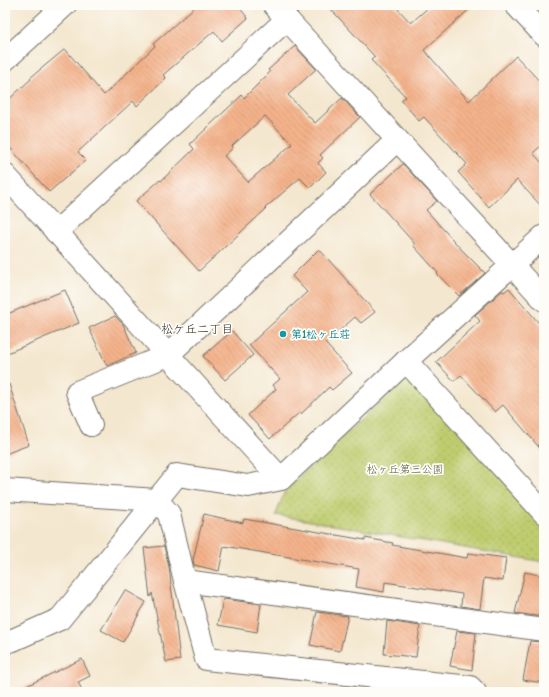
<svg xmlns="http://www.w3.org/2000/svg" width="549" height="697" viewBox="0 0 549 697" font-family="'Comic Neue','Klee One',sans-serif">
  <style>
    .grass { fill: url(#grass-dots); stroke: #757c4d }
    .building { fill: url(#building-back-hatch); fill-rule: evenodd }
    .lines { fill: none; stroke-linecap: round; stroke-linejoin: round }
    .minor-casing { stroke: #716d64; stroke-width: 24 }
    .tertiary-casing { stroke: #716d64; stroke-width: 24 }
    .minor { stroke: #fff; stroke-width: 22 }
    .tertiary { stroke: #fff; stroke-width: 22 }
    .culture-dot { fill: #0f9aa8; stroke: #fdfcf7; stroke-width: 1.5 }
    .labels { text-anchor: middle; stroke-width: 3.5; stroke-linejoin: round; paint-order: stroke }
    .culture-label { font-size: 11px; font-weight: bold; fill: #0d838f; stroke: #fdfcf7; text-anchor: start }
    .park-label { font-size: 11px; fill: #575c3f; stroke: #fdfcf7 }
    .neighbourhood-label { font-size: 12px; fill: #2b2b2b; stroke: #fdfcf7 }
  </style>
  <defs>
    <pattern id="grass-dots" width="8" height="8" patternUnits="userSpaceOnUse"><rect width="8" height="8" fill="#bfcd6f"/><path d="M2 2h.1M6 6h.1" fill="none" stroke="#a4b060" stroke-width="1.8" stroke-linecap="round"/></pattern>
    <pattern id="building-back-hatch" width="6" height="6" patternUnits="userSpaceOnUse"><rect width="6" height="6" fill="#f4b28b"/><path d="M-1 5l2 2M0 0l6 6M5-1l2 2" fill="none" stroke="#d19978"/></pattern>
  </defs>
  <rect width="100%" height="100%" fill="#fdfcf7"/>
  <filter id="ink" filterUnits="userSpaceOnUse"><feTurbulence type="fractalNoise" baseFrequency=".025" numOctaves="2"/><feDisplacementMap in="SourceGraphic" scale="8" xChannelSelector="R" yChannelSelector="G"/><feConvolveMatrix kernelMatrix="1 2 1 2 8 2 1 2 1" color-interpolation-filters="sRGB"/></filter>
  <filter id="wash" filterUnits="userSpaceOnUse"><feTurbulence type="fractalNoise" baseFrequency=".012" numOctaves="4" result="noise"/><feDisplacementMap in="SourceGraphic" scale="16" xChannelSelector="R" yChannelSelector="G"/><feGaussianBlur stdDeviation="0.9" result="paint"/><feColorMatrix in="noise" values="0 0 0 0 0 0 0 0 0 0 0 0 0 0 0 0 0 1.4 0 .05"/><feComposite in="paint" operator="in"/></filter>
  <g filter="url(#wash)">
    <rect width="100%" height="100%" fill="#f4e7cf"/>
    <!-- grass -->
    <path class="grass" d="M 414,380 L 544,520 L 544,562 L 276,515 L 285,490 L 402,382 Z"/>
    <g id="blocks">
      <!-- building -->
      <g class="building">
        <path d="M 197,5 L 237,5 L 248,18 L 222,41 L 214,31 L 163,75 L 166,78 L 137,106 L 133,101 L 78,152 L 86,160 L 49,192 L 5,142 L 5,103 L 31,79 L 30,78 L 65,49 L 104,95 L 155,46 L 153,44 Z"/>
        <path d="M 327,5 L 394,5 L 411,23 L 431,5 L 474,5 L 424,50 L 469,101 L 516,56 L 544,86 L 544,143 L 533,153 L 544,165 L 544,209 L 517,180 L 489,207 L 458,172 L 467,164 L 424,117 L 419,121 L 401,100 L 406,97 L 371,60 L 375,57 Z"/>
        <path d="M 295,46 L 316,69 L 288,95 L 315,123 L 342,98 L 360,117 L 320,155 L 323,158 L 318,163 L 326,172 L 310,188 L 300,178 L 265,208 L 266,209 L 199,271 L 136,201 L 160,180 L 161,181 L 194,149 L 190,144 L 242,95 L 244,98 L 270,72 L 268,70 ZM 265,116 L 292,144 L 248,182 L 224,156 L 233,148 L 232,146 Z"/>
        <path d="M 403,164 L 437,201 L 426,210 L 462,250 L 485,273 L 459,296 L 437,274 L 438,273 L 413,245 L 415,244 L 370,194 Z"/>
        <path d="M 319,249 L 375,312 L 361,323 L 355,317 L 325,343 L 352,373 L 332,390 L 329,387 L 301,414 L 300,412 L 270,439 L 248,415 L 276,389 L 273,385 L 280,379 L 249,345 L 307,292 L 292,276 Z"/>
        <path d="M 509,288 L 544,329 L 544,453 L 503,405 L 495,412 L 461,375 L 454,381 L 436,362 L 480,321 L 475,315 L 502,291 L 504,292 Z"/>
        <path d="M 65,290 L 79,323 L 5,354 L 5,315 Z"/>
        <path d="M 115,316 L 123,324 L 136,353 L 107,366 L 89,328 Z"/>
        <path d="M 232,331 L 253,355 L 225,380 L 203,356 Z"/>
        <path d="M 5,384 L 9,384 L 29,445 L 5,454 Z"/>
        <path d="M 204,514 L 243,523 L 244,519 L 365,540 L 365,538 L 393,543 L 392,545 L 467,558 L 468,553 L 506,558 L 503,581 L 484,578 L 480,609 L 461,606 L 462,594 L 385,582 L 384,592 L 356,587 L 359,569 L 224,546 L 219,571 L 194,565 L 193,560 Z"/>
        <path d="M 164,546 L 169,567 L 180,660 L 166,662 L 152,593 L 150,597 L 144,548 Z"/>
        <path d="M 525,572 L 544,576 L 544,617 L 515,613 Z"/>
        <path d="M 125,590 L 146,602 L 123,642 L 101,630 Z"/>
        <path d="M 223,599 L 261,604 L 257,632 L 218,625 Z"/>
        <path d="M 317,612 L 348,616 L 340,651 L 310,645 Z"/>
        <path d="M 387,621 L 420,626 L 416,657 L 384,654 Z"/>
        <path d="M 457,631 L 476,633 L 472,670 L 450,666 Z"/>
        <path d="M 530,641 L 544,642 L 544,683 L 523,680 Z"/>
        <path d="M 82,659 L 90,676 L 78,682 L 83,692 L 14,692 Z"/>
      </g>
    </g>
  </g>
  <g filter="url(#ink)">
    <use href="#blocks" fill-opacity="0" stroke="#716d64" stroke-width="1"/>
    <g class="lines">
      <defs>
        <g id="minor">
          <path d="M 274,5 L 544,300"/>
          <path d="M 5,60 L 65,5"/>
          <path d="M 5,175 L 168,355 L 281,479"/>
          <path d="M 56,232 L 287,19"/>
          <path d="M 406,361 L 544,513"/>
          <path d="M 91,425 L 77,392 L 168,355 L 397,140"/>
          <path d="M 5,490 L 157,500 L 169,514 L 185,581 L 544,630"/>
          <path d="M 185,581 L 206,659 L 470,687 L 475,692"/>
          <path d="M 5,642 L 13,640 L 60,619 L 177,475 L 248,486 L 281,479 L 406,361 L 544,236"/>
        </g>
        <path id="tertiary" d="M 516,5 L 544,35"/>
      </defs>
      <!-- minor casing -->
      <use href="#minor" class="minor-casing"/>
      <!-- tertiary casing -->
      <use href="#tertiary" class="tertiary-casing"/>
      <!-- minor -->
      <use href="#minor" class="minor"/>
      <!-- tertiary -->
      <use href="#tertiary" class="tertiary"/>
    </g>
  </g>
  <!-- markers -->
  <circle class="culture-dot" cx="283" cy="334" r="4"/>
  <g class="labels">
    <!-- culture labels -->
    <g class="culture-label">
      <text x="291" y="338">第1松ヶ丘荘</text>
    </g>
    <!-- park labels -->
    <g class="park-label">
      <text x="405" y="473">松ヶ丘第三公園</text>
    </g>
    <!-- neighbourhood labels -->
    <g class="neighbourhood-label">
      <text x="197" y="333">松ケ丘二丁目</text>
    </g>
  </g>
  <!-- margin -->
  <rect width="549" height="697" fill="none" stroke="#fdfcf7" stroke-width="20"/>
</svg>
